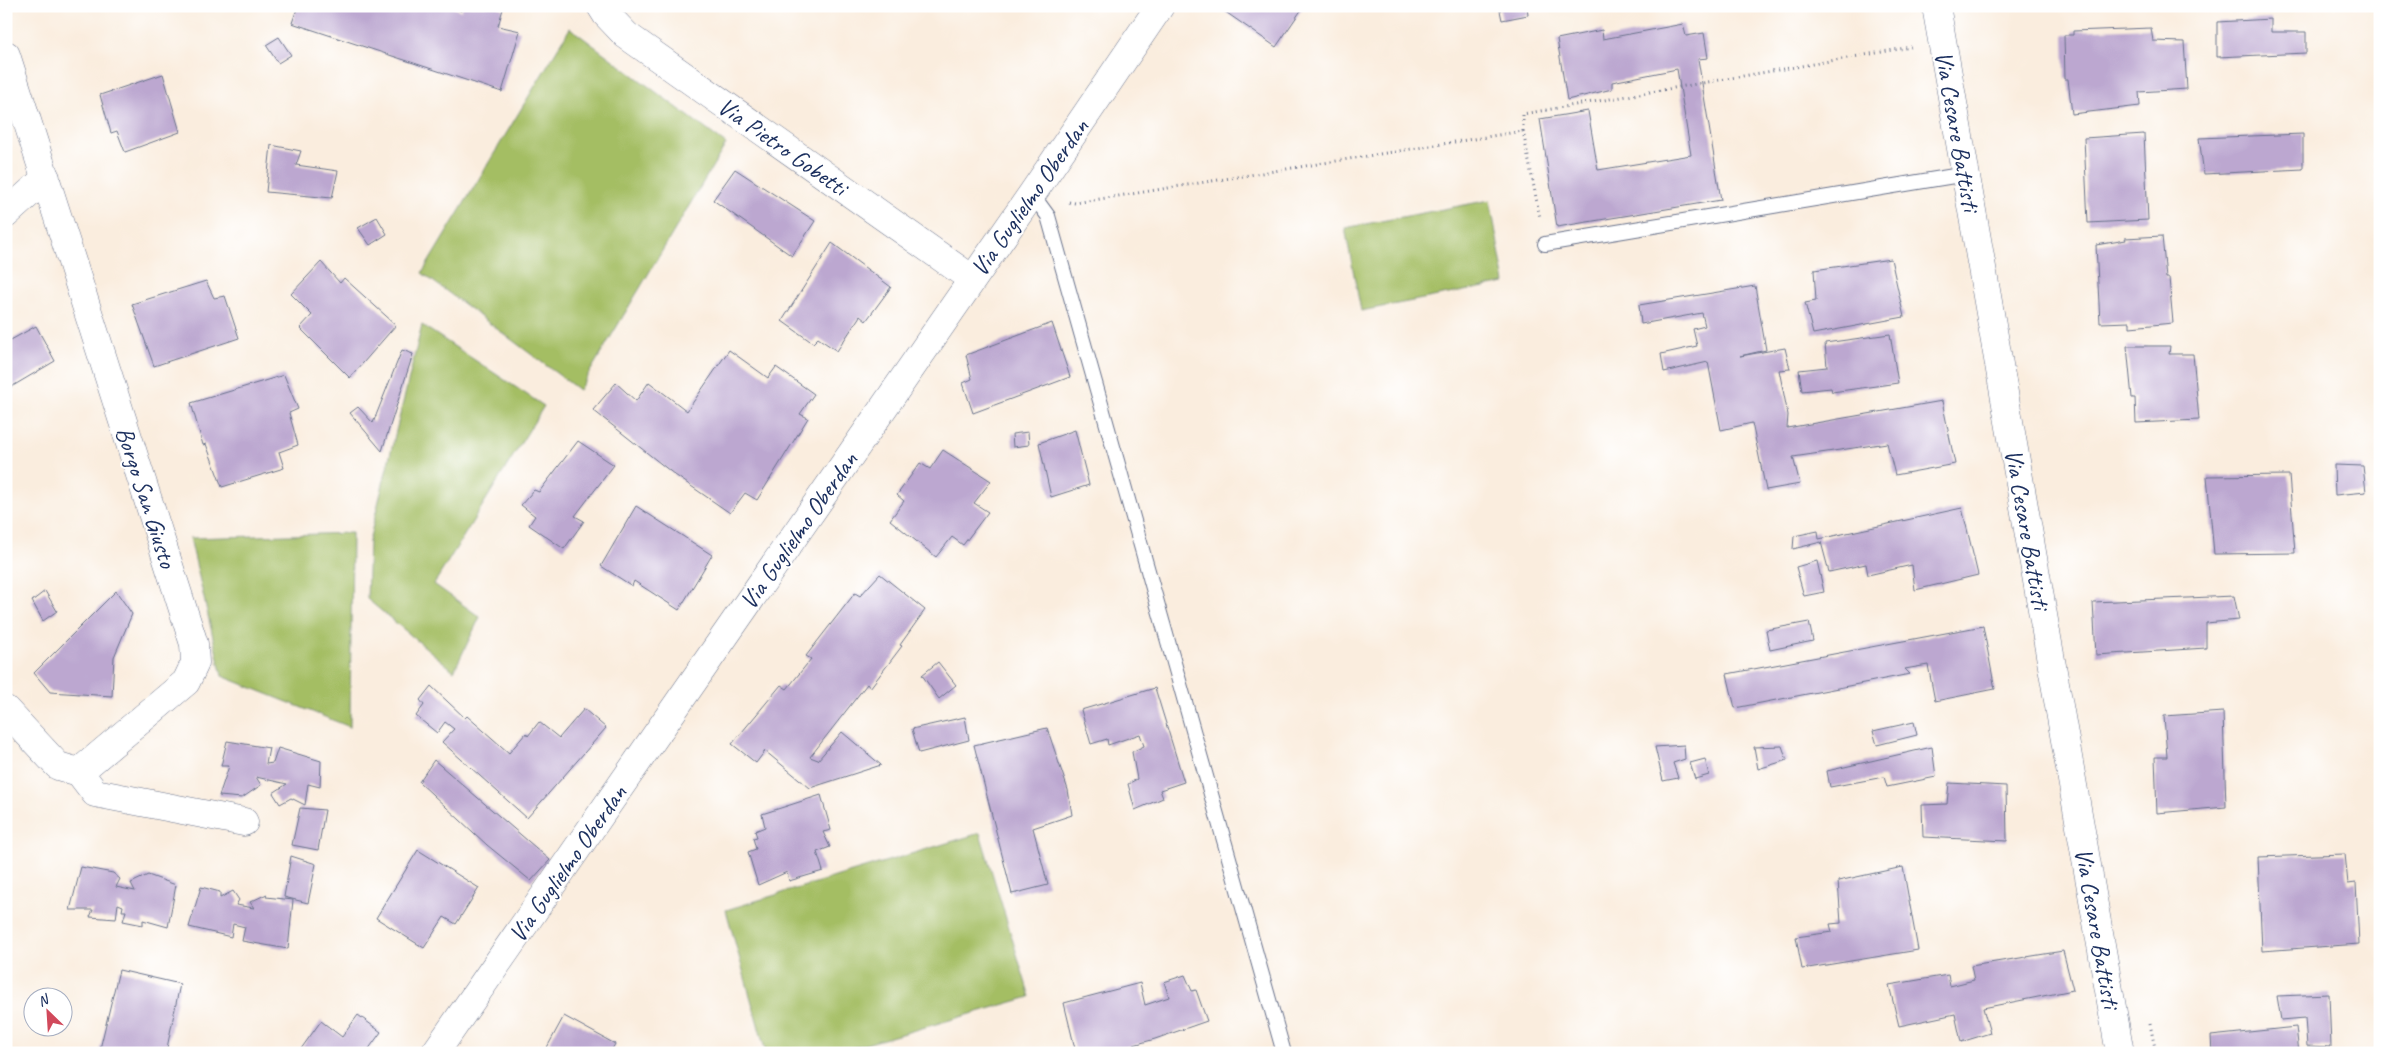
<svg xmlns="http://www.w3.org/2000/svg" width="2386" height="1059" viewBox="0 0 2386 1059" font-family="Caveat,sans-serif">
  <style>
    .green { fill: #a4be64; stroke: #607661 }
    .building { fill: #bca7d0 }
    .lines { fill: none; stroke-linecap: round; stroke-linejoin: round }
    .lane-casing { stroke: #69728b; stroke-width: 16 }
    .street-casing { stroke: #69728b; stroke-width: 29 }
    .path { stroke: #69728b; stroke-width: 3; stroke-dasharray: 1 4; stroke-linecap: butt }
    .lane { stroke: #fff; stroke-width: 14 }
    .street { stroke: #fff; stroke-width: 28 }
    .labels { text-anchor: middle; stroke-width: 4; stroke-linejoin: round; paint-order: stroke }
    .street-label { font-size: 25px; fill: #1b2f5e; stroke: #fff }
  </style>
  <rect width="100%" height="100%" fill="#fff"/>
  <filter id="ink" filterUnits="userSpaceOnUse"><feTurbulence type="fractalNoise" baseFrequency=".02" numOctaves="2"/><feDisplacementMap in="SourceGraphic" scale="10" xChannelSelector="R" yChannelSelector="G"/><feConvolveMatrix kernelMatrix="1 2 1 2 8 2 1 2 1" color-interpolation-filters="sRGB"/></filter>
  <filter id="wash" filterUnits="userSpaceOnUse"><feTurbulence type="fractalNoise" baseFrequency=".0096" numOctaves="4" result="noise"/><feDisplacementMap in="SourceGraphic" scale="20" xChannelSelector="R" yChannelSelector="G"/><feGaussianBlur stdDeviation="1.12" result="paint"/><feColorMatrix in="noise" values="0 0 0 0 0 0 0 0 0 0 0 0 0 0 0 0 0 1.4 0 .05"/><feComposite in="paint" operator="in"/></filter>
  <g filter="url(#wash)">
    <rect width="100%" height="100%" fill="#faedde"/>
    <!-- green -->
    <g class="green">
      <path d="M 570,28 L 726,144 L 579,390 L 422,273 Z"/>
      <path d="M 1490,200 L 1505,283 L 1361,311 L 1345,228 Z"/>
      <path d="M 422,325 L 544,406 L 434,584 L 480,617 L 454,671 L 367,599 L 369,541 Z"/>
      <path d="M 352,533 L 350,727 L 222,676 L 190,538 Z"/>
      <path d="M 980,833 L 1030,997 L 835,1053 L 766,1053 L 726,910 Z"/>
    </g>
    <g id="blocks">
      <!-- building -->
      <g class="building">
        <path d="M 298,6 L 450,6 L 461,11 L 463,6 L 496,6 L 503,9 L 498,26 L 520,31 L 502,92 L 292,23 Z"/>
        <path d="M 1217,6 L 1304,6 L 1276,47 Z"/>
        <path d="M 1499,6 L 1527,6 L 1528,15 L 1502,20 Z"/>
        <path d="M 2271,19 L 2271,32 L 2306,32 L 2306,53 L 2217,57 L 2217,22 Z"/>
        <path d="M 1683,24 L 1686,36 L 1704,33 L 1708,58 L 1698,59 L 1721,200 L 1557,227 L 1540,119 L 1588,111 L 1598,170 L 1691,155 L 1677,69 L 1612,82 L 1612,89 L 1567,100 L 1557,39 L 1602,30 L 1603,39 Z"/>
        <path d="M 2151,28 L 2153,41 L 2184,42 L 2187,89 L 2139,92 L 2140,106 L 2072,114 L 2068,79 L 2065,79 L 2064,35 L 2073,35 L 2073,31 Z"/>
        <path d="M 279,37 L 291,55 L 278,63 L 266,45 Z"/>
        <path d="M 163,74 L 180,132 L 125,152 L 117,131 L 111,133 L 100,95 Z"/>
        <path d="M 2144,134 L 2148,220 L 2088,223 L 2084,138 Z"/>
        <path d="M 2303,134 L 2303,169 L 2204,174 L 2199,138 Z"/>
        <path d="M 271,145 L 301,151 L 296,165 L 338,171 L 332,198 L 266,192 Z"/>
        <path d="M 735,169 L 815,221 L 792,256 L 713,200 Z"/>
        <path d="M 377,217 L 387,234 L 370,245 L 358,228 Z"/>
        <path d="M 2162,236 L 2166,278 L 2169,278 L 2173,323 L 2130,327 L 2130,322 L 2100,323 L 2096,245 L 2126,240 L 2125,238 Z"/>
        <path d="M 832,243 L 891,287 L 866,321 L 860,316 L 837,351 L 818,338 L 813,343 L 782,321 Z"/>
        <path d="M 1891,259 L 1904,317 L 1813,334 L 1805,303 L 1816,301 L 1814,270 Z"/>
        <path d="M 321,262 L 340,283 L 344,278 L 396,325 L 350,378 L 300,328 L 312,315 L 291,294 Z"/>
        <path d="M 206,281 L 214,298 L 225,296 L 239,338 L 154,366 L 132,304 Z"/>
        <path d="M 1755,286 L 1766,350 L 1740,356 L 1785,348 L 1790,369 L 1779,370 L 1788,415 L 1787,428 L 1942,401 L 1955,464 L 1895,475 L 1887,443 L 1793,457 L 1800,484 L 1766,490 L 1752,423 L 1721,430 L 1708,362 L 1664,372 L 1661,354 L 1697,346 L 1693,329 L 1705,326 L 1702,313 L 1641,324 L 1639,305 Z"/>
        <path d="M 1052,323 L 1070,377 L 973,413 L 963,383 L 972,379 L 966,355 Z"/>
        <path d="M 36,326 L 55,361 L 6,390 L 6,338 L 9,341 Z"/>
        <path d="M 1890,334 L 1898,383 L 1832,392 L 1831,388 L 1802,391 L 1799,370 L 1827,367 L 1825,343 Z"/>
        <path d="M 2127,346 L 2170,346 L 2169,354 L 2193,354 L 2199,420 L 2136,423 L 2135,398 L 2132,398 Z"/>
        <path d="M 402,350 L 413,354 L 382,451 L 350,413 L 358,407 L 373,423 Z"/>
        <path d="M 729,350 L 768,378 L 776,367 L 814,394 L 800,414 L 808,418 L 757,500 L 745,493 L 730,513 L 675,475 L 593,410 L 616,383 L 636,401 L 649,382 L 687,411 Z"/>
        <path d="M 284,375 L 298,409 L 289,413 L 298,445 L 279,452 L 284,468 L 222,487 L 206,444 L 203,445 L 191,403 Z"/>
        <path d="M 1075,430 L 1089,485 L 1051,497 L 1039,443 Z"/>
        <path d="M 1028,432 L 1029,445 L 1013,447 L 1012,434 Z"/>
        <path d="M 578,441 L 614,465 L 575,516 L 584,521 L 564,549 L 529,525 L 535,516 L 521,505 L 534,490 L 539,492 Z"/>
        <path d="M 943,450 L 991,481 L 974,503 L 988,512 L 963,545 L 952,537 L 936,557 L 890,520 L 904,501 L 897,495 L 920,463 L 930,469 Z"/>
        <path d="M 2334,465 L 2363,466 L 2366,492 L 2335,495 Z"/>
        <path d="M 2289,475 L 2295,553 L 2214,554 L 2207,476 Z"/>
        <path d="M 636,506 L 712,555 L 679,610 L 634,581 L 632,586 L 601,566 Z"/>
        <path d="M 1962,508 L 1978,575 L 1915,590 L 1912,565 L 1868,575 L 1866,564 L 1829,572 L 1821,542 L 1793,549 L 1794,536 L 1818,531 L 1819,539 Z"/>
        <path d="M 1817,561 L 1824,592 L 1804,596 L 1796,567 Z"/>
        <path d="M 880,574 L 925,610 L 900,645 L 902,646 L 870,688 L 867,684 L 810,757 L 818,760 L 842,732 L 881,765 L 810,788 L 765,751 L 756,763 L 732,744 L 781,685 L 787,689 L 811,659 L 806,656 L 855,593 L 860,596 Z"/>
        <path d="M 45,591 L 57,611 L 43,621 L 32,601 Z"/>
        <path d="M 116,591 L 132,614 L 114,657 L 112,696 L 50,692 L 34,673 Z"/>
        <path d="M 2234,596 L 2239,620 L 2206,623 L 2206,648 L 2096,655 L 2093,602 Z"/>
        <path d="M 1809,622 L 1813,641 L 1770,650 L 1766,630 Z"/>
        <path d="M 1983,626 L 1995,689 L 1935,701 L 1928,665 L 1905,669 L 1910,674 L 1735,708 L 1727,674 Z"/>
        <path d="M 938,662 L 956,685 L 939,699 L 922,675 Z"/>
        <path d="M 431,686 L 465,718 L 467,716 L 509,753 L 526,733 L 528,736 L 539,722 L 559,738 L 584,709 L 606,728 L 527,818 L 442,742 L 454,729 L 445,722 L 437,733 L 416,716 L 424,705 L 420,700 Z"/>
        <path d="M 1155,688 L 1184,782 L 1160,790 L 1163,798 L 1135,810 L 1128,784 L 1137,779 L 1132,752 L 1144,746 L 1140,734 L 1108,745 L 1107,739 L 1091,744 L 1081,710 Z"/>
        <path d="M 2223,712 L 2226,807 L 2157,813 L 2155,757 L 2167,757 L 2164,716 Z"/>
        <path d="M 965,717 L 969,740 L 919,753 L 912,729 Z"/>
        <path d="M 1914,722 L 1917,735 L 1877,745 L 1873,731 Z"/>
        <path d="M 1047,728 L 1068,790 L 1072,815 L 1033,828 L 1048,885 L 1012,894 L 974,745 Z"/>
        <path d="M 227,741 L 269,748 L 266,764 L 273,763 L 278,748 L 321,761 L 320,787 L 308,784 L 305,805 L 291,798 L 280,804 L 273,793 L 287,784 L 256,777 L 261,785 L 242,798 L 219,796 L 229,766 L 221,766 Z"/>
        <path d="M 1684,745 L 1685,759 L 1673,763 L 1678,778 L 1663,781 L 1655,747 Z"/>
        <path d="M 1782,746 L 1787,760 L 1758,769 L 1754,747 Z"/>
        <path d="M 1932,747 L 1936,777 L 1887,787 L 1884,777 L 1830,787 L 1827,771 Z"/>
        <path d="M 1705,759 L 1709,775 L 1695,779 L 1690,763 Z"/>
        <path d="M 434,760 L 550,860 L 531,881 L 487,845 L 419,782 Z"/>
        <path d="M 1949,783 L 2006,786 L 2007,841 L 1923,837 L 1922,805 L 1947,804 Z"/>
        <path d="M 821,795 L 831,830 L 823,832 L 830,847 L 817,852 L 823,871 L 789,881 L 787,872 L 758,885 L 748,852 L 756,849 L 753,838 L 757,837 L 755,831 L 765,827 L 762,814 Z"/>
        <path d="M 300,808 L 325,810 L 318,850 L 292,845 Z"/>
        <path d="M 418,850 L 479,888 L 456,924 L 444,917 L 424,948 L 376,918 Z"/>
        <path d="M 2345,854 L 2348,884 L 2356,883 L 2359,944 L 2262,951 L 2258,857 Z"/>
        <path d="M 291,856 L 316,864 L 308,903 L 284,897 Z"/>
        <path d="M 81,867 L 113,873 L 120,879 L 116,887 L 135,891 L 131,883 L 148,875 L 176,885 L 168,927 L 143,920 L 143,925 L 123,921 L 126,911 L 122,911 L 123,906 L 118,904 L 116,919 L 90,917 L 93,910 L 70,910 Z"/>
        <path d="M 1903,867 L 1918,950 L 1802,969 L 1796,937 L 1832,932 L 1830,924 L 1841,923 L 1838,881 Z"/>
        <path d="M 201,887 L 220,892 L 220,898 L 233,891 L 239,900 L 236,905 L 254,908 L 250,902 L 267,894 L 266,897 L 293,900 L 288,949 L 242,941 L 245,927 L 233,924 L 231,937 L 189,927 Z"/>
        <path d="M 2063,951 L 2073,990 L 1983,1008 L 1990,1033 L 1961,1042 L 1955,1014 L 1899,1026 L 1889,985 L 1948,975 L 1950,986 L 1974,980 L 1971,966 Z"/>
        <path d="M 119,970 L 180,984 L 166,1053 L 99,1053 Z"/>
        <path d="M 1185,975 L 1192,991 L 1196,990 L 1207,1021 L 1155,1039 L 1123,1048 L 1124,1053 L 1076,1053 L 1064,1003 L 1140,983 L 1145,1005 L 1169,997 L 1164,982 Z"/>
        <path d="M 2329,994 L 2331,1047 L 2307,1046 L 2305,1018 L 2281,1020 L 2277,996 Z"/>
        <path d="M 358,1015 L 381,1032 L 368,1050 L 371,1053 L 298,1053 L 321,1021 L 342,1037 Z"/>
        <path d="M 564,1016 L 615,1044 L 610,1053 L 544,1053 Z"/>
        <path d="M 2296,1027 L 2299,1053 L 2212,1053 L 2211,1036 Z"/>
      </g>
    </g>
  </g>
  <g filter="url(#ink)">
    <use href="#blocks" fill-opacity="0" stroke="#69728b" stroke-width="1"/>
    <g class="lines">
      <defs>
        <g id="lane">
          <path d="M 1032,194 L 1048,216 L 1284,1053"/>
          <path d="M 1545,244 L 1966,174"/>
        </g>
        <g id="street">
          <path d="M 601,6 L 606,14 L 626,35 L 972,279"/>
          <path d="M 1936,6 L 2120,1053"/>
          <path d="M 6,55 L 194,644 L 195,663 L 186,682 L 79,772"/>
          <path d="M 6,214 L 46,178"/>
          <path d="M 6,710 L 58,766 L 79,772 L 95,793 L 244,822"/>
          <path d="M 435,1053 L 1032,194 L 1160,6"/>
        </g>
      </defs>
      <!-- lane casing -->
      <use href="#lane" class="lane-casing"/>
      <!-- street casing -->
      <use href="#street" class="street-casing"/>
      <!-- path -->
      <g class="path">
        <path d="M 1523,131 L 1523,114 L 1911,47"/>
        <path d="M 1069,202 L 1075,203 L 1523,131 L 1540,218"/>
        <path d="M 2150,1024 L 2156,1053"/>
      </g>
      <!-- lane -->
      <use href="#lane" class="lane"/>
      <!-- street -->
      <use href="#street" class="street"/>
    </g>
  </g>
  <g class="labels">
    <!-- street labels -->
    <g class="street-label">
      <text transform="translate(1958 131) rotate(80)" y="9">Via Cesare Battisti</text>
      <text transform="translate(783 146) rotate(35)" y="9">Via Pietro Gobetti</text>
      <text transform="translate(1029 197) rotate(-55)" y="9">Via Guglielmo Oberdan</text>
      <text transform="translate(147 497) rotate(72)" y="9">Borgo San Giusto</text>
      <text transform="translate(2028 529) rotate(80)" y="9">Via Cesare Battisti</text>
      <text transform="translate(798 530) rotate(-55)" y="9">Via Guglielmo Oberdan</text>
      <text transform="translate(567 863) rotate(-55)" y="9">Via Guglielmo Oberdan</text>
      <text transform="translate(2098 928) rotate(80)" y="9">Via Cesare Battisti</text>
    </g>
  </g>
  <!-- margin -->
  <rect width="2386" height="1059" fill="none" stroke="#fff" stroke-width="25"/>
  <!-- north arrow -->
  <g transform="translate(48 1012) rotate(335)"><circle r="24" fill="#ffffff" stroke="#a4acbf"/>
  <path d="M0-4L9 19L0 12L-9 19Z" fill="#d1495b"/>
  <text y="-8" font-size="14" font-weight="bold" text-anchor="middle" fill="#1b2f5e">N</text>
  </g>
</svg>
